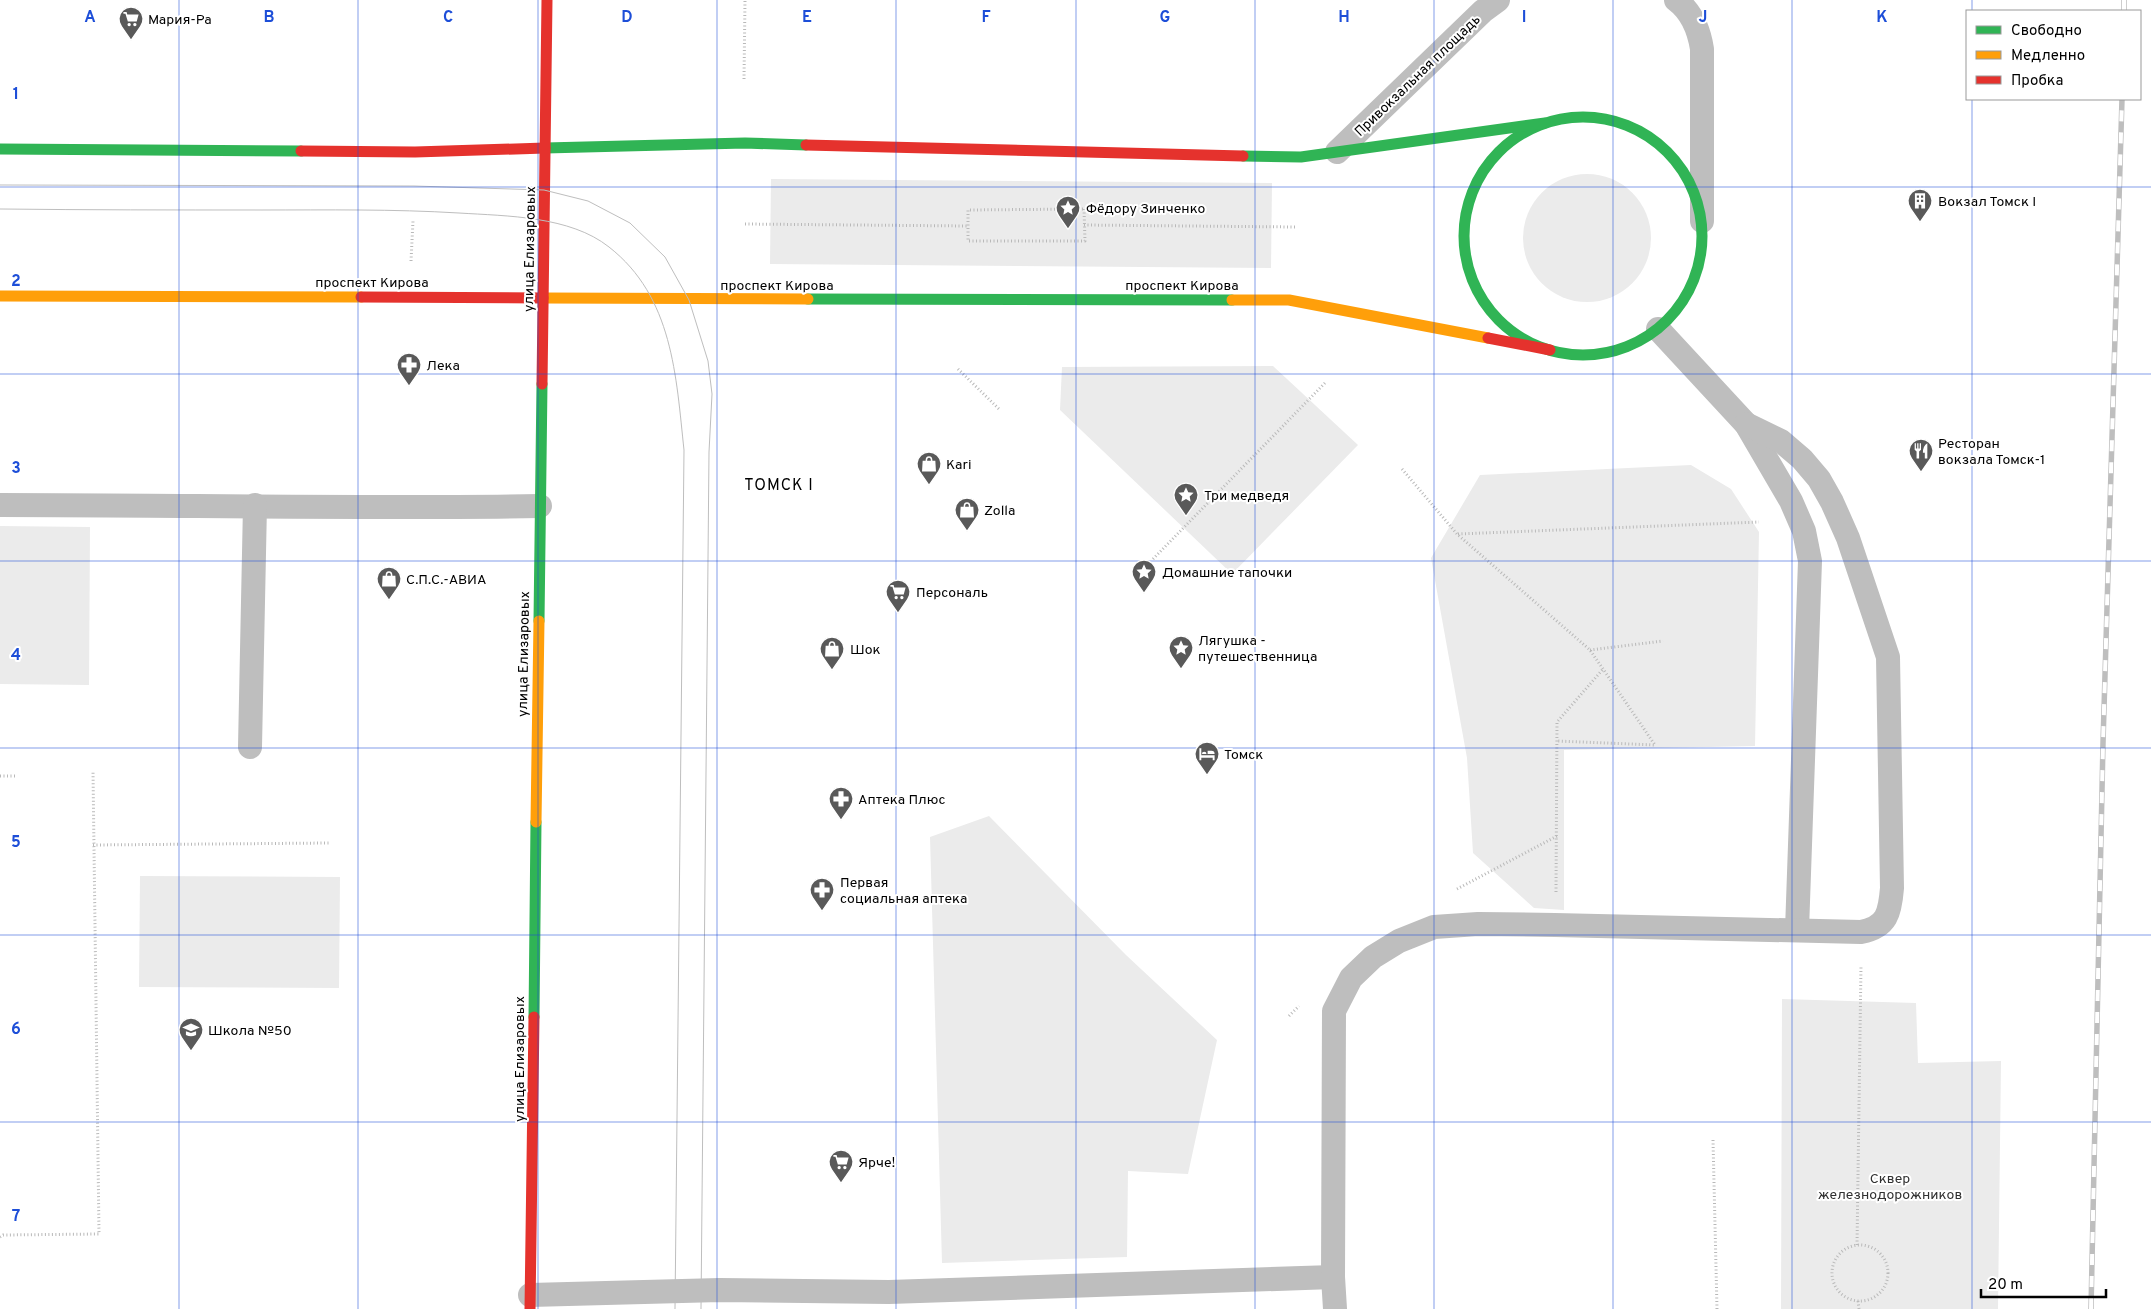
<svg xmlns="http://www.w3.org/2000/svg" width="2151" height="1309" viewBox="0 0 2151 1309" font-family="Overpass,sans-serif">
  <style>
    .green { fill: #ebebeb }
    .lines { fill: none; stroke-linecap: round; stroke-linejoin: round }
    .path { stroke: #b9b9b9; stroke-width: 3; stroke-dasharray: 1 2.5; stroke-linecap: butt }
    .lane { stroke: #bebebe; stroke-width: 24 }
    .fast { stroke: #30b455; stroke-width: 11 }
    .slow { stroke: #ff9f0a; stroke-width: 11 }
    .jam { stroke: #e5322d; stroke-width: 11 }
    .tram { stroke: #bebebe; stroke-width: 1 }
    .rail-casing { stroke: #bebebe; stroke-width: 5.5 }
    .rail { stroke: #fff; stroke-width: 4; stroke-dasharray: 11; stroke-linecap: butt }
    .grid { fill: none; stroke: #1d4ed8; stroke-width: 1; stroke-opacity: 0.55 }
    .labels { text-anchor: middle; stroke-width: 4; stroke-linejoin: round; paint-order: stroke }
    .poi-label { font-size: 14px; fill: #000; stroke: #fff; text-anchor: start }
    .street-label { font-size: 14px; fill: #000; stroke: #fff }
    .park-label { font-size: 14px; fill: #313131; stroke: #fff }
    .quarter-label { font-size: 16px; letter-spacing: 1px; fill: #000; stroke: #fff }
    .grid-label { font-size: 16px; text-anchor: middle; font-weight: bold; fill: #1d4ed8; stroke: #fff; stroke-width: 4; stroke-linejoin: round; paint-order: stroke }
  </style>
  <rect width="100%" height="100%" fill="#fff"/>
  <!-- green -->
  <g class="green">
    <circle cx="1587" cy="238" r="64"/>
    <path d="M 771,179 L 1272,183 L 1271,268 L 770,264 Z"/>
    <path d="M 1273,366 L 1358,445 L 1232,574 L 1060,410 L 1062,367 Z"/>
    <path d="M 1691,465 L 1731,489 L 1759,532 L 1755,746 L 1564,750 L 1564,910 L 1534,908 L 1473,853 L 1467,758 L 1431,558 L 1480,475 Z"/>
    <path d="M 0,526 L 90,527 L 89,685 L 0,684 Z"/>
    <path d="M 989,816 L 1126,955 L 1217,1040 L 1188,1174 L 1128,1171 L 1127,1257 L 942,1263 L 930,837 Z"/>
    <path d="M 140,876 L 340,877 L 339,988 L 139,987 Z"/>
    <path d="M 1782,999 L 1916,1003 L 1918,1063 L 2001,1061 L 1998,1309 L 1781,1309 Z"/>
  </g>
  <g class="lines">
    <!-- path -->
    <g class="path">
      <path d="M 744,79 L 745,0"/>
      <path d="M 1084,209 L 1085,241 L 968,241 L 968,210 Z"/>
      <path d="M 745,224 L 968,226"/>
      <path d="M 1084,225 L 1295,227"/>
      <path d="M 411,261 L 413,221"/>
      <path d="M 958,369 L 999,409"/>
      <path d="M 1402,469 L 1457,534 L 1590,650 L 1655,745 L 1557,741"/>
      <path d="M 1458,534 L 1759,522"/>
      <path d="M 1153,559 L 1325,383"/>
      <path d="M 1590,650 L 1663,641"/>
      <path d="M 0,776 L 16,776"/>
      <path d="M 93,845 L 329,843"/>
      <path d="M 1457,889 L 1557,836"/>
      <path d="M 1556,892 L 1557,722 L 1604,668"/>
      <path d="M 1289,1016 L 1299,1006"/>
      <path d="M 1713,1140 L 1717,1309"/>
      <path d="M 0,1237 L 3,1235 L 99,1234 L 93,771"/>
      <path d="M 1857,1245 L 1861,965"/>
      <circle cx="1860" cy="1273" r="28"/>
      <path d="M 1858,1301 L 1859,1309"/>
    </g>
    <!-- lane -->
    <g class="lane">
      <path d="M 1676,0 C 1692,12 1699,30 1702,49 L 1702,221"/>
      <path d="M 1337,152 L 1483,11 L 1498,0"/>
      <path d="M 1658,329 L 1746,424 L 1791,501 L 1804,531 L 1810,561 L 1797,930"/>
      <path d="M 0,505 C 180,505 360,509 540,506"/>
      <path d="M 250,747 L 255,505"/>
      <path d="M 530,1295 L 720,1290 L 889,1292 L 1333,1277"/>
      <path d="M 1335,1309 L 1333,1277 L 1334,1011 L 1351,978 L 1373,957 L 1399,941 L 1434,927 L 1478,924 L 1555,925 L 1861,932 C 1887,927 1890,913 1892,888 L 1888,657 L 1848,538 L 1832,502 L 1819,479 L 1802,459 L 1781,441 L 1746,424"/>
    </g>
    <!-- fast -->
    <g class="fast">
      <circle cx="1583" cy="236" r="119"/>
      <path d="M 545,148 L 745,143 L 806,145"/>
      <path d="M 0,149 L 301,151"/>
      <path d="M 1243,156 L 1301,157 L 1545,123"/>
      <path d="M 808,299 L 1232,300"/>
      <path d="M 539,621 L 542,384"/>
      <path d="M 534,1017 L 536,822"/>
    </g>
    <!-- slow -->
    <g class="slow">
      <path d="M 0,296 L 361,297"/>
      <path d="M 543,298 L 808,299"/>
      <path d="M 1232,300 L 1289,300 L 1488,338"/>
      <path d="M 536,822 L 539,621"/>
    </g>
    <!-- jam -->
    <g class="jam">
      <path d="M 806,145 L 1243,156"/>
      <path d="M 301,151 L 415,152 L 545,148"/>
      <path d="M 361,297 L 543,298"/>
      <path d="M 1488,338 L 1550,350"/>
      <path d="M 542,384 L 547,0"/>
      <path d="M 530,1309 L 534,1017"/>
    </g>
    <!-- tram -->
    <g class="tram">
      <path d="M 0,185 L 414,186 L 544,190 L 588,201 L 630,223 L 665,257 L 689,300 L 708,361 L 712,394 L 709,452 L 701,1309"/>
      <path d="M 0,209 C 87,210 174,210 261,210 C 327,210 393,209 459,213 C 507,216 570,216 609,247 C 673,297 676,376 684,450 L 675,1309"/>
    </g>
    <defs>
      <g id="rail">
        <path d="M 2124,11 L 2124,0"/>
        <path d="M 2091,1309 L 2103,743 L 2122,99"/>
      </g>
    </defs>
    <!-- rail casing -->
    <use href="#rail" class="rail-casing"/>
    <!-- rail -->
    <use href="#rail" class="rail"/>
  </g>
  <!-- grid -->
  <path class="grid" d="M 179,0 L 179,1309M 358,0 L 358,1309M 538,0 L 538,1309M 717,0 L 717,1309M 896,0 L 896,1309M 1076,0 L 1076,1309M 1255,0 L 1255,1309M 1434,0 L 1434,1309M 1613,0 L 1613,1309M 1792,0 L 1792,1309M 1972,0 L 1972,11M 1972,99 L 1972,1309M 0,187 L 2151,187M 0,374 L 2151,374M 0,561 L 2151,561M 0,748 L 2151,748M 0,935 L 2151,935M 0,1122 L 2151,1122"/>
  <!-- icons -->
  <defs>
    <symbol id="supermarket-pin" viewBox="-11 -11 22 30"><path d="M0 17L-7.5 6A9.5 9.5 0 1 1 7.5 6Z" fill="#595959" stroke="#fff"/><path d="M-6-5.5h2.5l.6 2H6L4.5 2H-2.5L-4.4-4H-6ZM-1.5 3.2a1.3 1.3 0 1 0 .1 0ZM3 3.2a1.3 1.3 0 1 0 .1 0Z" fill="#fff"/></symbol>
    <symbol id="building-pin" viewBox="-11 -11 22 30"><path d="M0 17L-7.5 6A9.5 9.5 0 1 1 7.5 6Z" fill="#595959" stroke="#fff"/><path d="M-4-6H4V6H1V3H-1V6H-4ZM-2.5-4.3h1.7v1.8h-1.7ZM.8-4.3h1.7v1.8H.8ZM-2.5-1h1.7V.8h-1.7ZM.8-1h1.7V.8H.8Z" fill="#fff"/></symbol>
    <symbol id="sight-pin" viewBox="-11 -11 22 30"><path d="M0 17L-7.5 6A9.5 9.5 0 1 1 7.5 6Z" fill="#595959" stroke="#fff"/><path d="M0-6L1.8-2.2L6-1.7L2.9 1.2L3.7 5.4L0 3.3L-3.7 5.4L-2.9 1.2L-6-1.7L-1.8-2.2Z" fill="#fff"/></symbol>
    <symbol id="pharmacy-pin" viewBox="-11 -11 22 30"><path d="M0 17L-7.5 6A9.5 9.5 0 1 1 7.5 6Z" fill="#595959" stroke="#fff"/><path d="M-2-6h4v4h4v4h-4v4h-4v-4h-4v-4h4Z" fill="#fff"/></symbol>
    <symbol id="restaurant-pin" viewBox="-11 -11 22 30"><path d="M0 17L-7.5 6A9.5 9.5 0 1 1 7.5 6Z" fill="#595959" stroke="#fff"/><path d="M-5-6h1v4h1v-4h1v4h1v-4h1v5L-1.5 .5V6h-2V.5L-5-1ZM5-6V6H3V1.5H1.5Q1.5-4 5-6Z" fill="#fff"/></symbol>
    <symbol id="shop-pin" viewBox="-11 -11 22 30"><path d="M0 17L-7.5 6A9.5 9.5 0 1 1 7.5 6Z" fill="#595959" stroke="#fff"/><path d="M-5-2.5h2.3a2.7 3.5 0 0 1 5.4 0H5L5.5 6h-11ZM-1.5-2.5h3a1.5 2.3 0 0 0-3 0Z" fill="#fff"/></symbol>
    <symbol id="hotel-pin" viewBox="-11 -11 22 30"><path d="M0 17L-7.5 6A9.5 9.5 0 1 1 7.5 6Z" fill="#595959" stroke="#fff"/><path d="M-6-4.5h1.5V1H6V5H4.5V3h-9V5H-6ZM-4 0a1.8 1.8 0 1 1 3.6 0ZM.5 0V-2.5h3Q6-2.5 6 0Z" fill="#fff"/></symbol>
    <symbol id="school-pin" viewBox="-11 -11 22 30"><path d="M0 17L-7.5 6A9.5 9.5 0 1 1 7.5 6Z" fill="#595959" stroke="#fff"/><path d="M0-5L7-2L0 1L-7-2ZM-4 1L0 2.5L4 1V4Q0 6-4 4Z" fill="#fff"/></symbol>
  </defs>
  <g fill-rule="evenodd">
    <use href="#supermarket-pin" x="117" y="5" width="28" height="38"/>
    <use href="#building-pin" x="1906" y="187" width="28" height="38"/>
    <use href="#sight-pin" x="1054" y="194" width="28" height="38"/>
    <use href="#pharmacy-pin" x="395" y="351" width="28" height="38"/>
    <use href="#restaurant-pin" x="1907" y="437" width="28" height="38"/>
    <use href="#shop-pin" x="915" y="450" width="28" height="38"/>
    <use href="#sight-pin" x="1172" y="481" width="28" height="38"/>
    <use href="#shop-pin" x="953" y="496" width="28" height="38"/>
    <use href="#sight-pin" x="1130" y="558" width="28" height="38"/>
    <use href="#shop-pin" x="375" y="565" width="28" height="38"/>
    <use href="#supermarket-pin" x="884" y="578" width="28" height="38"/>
    <use href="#sight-pin" x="1167" y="634" width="28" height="38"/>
    <use href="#shop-pin" x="818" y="635" width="28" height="38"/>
    <use href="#hotel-pin" x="1193" y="740" width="28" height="38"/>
    <use href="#pharmacy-pin" x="827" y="785" width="28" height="38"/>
    <use href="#pharmacy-pin" x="808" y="876" width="28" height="38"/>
    <use href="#school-pin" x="177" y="1016" width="28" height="38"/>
    <use href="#supermarket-pin" x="827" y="1148" width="28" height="38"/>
  </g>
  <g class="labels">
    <!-- poi labels -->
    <g class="poi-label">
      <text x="148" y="24">Мария-Ра</text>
      <text x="1938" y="206">Вокзал Томск I</text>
      <text x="1086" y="213">Фёдору Зинченко</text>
      <text x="426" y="370">Лека</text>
      <text x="1938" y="448">Ресторан<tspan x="1938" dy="16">вокзала Томск-1</tspan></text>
      <text x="946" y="469">Kari</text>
      <text x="1204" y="500">Три медведя</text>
      <text x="984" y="515">Zolla</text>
      <text x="1162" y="577">Домашние тапочки</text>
      <text x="406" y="584">С.П.С.-АВИА</text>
      <text x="916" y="597">Персональ</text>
      <text x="1198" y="645">Лягушка -<tspan x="1198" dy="16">путешественница</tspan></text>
      <text x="850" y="654">Шок</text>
      <text x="1224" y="759">Томск</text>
      <text x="858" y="804">Аптека Плюс</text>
      <text x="840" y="887">Первая<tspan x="840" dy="16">социальная аптека</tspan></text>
      <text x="208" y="1035">Школа №50</text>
      <text x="858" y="1167">Ярче!</text>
    </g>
    <!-- street labels -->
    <g class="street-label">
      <text transform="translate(1417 75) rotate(-44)" y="5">Привокзальная площадь</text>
      <text transform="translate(529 249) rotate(-89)" y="5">улица Елизаровых</text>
      <text x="372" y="287">проспект Кирова</text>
      <text x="777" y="290">проспект Кирова</text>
      <text x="1182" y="290">проспект Кирова</text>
      <text transform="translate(523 654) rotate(-89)" y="5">улица Елизаровых</text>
      <text transform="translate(519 1059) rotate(-90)" y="5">улица Елизаровых</text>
    </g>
    <!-- park labels -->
    <g class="park-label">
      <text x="1890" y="1183">Сквер<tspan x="1890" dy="16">железнодорожников</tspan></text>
    </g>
    <!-- quarter labels -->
    <g class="quarter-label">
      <text x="779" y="490">ТОМСК I</text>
    </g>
  </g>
  <g class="grid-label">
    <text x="90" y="22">A</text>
    <text x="269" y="22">B</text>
    <text x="448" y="22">C</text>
    <text x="627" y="22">D</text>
    <text x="807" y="22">E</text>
    <text x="986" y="22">F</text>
    <text x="1165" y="22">G</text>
    <text x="1344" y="22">H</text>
    <text x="1524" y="22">I</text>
    <text x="1703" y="22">J</text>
    <text x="1882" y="22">K</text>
    <text x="16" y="99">1</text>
    <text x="16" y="286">2</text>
    <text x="16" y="473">3</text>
    <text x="16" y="660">4</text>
    <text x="16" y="847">5</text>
    <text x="16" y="1034">6</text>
    <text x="16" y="1221">7</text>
  </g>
  <!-- legend -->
  <rect x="1966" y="10" width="175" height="90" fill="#ffffff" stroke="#999999"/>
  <rect x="1976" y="26" width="25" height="8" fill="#30b455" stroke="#999999"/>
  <text x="2011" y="35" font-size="15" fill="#000000">Свободно</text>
  <rect x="1976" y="51" width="25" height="8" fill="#ff9f0a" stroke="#999999"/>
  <text x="2011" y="60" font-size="15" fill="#000000">Медленно</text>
  <rect x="1976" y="76" width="25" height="8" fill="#e5322d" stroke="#999999"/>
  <text x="2011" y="85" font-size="15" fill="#000000">Пробка</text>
  <!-- scale -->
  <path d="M1981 1289v8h125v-8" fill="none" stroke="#000000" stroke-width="2.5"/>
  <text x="1988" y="1289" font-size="15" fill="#000000" stroke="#ffffff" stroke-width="4" paint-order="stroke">20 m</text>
</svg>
